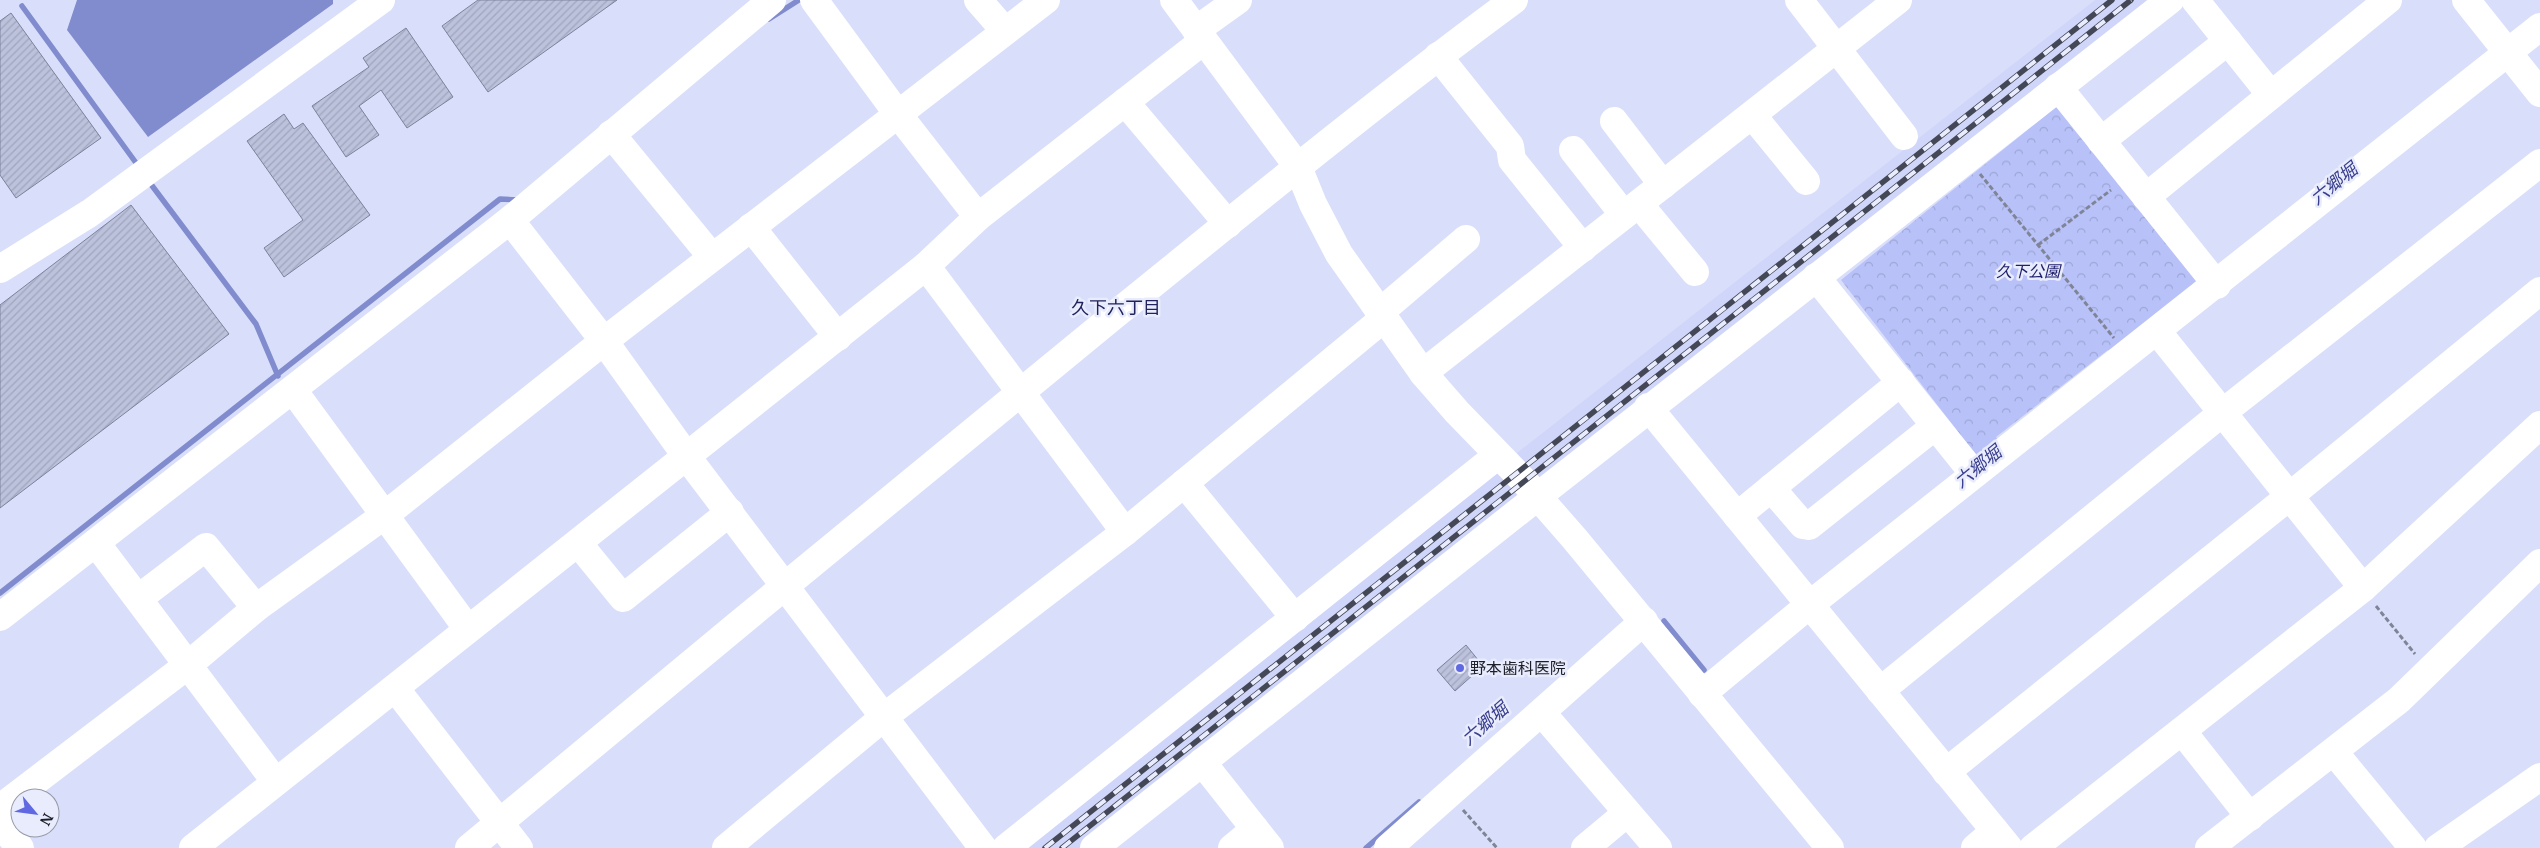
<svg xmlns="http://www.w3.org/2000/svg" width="2540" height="848" viewBox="0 0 2540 848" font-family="Merriweather,'Noto Sans JP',serif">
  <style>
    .built { fill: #cfd6f9 }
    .forest { fill: url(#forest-crowns) }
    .water { fill: #818cce }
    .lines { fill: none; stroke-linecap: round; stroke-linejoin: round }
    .stream { stroke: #818cce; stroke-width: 5.5 }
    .building { fill: url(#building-hatch); stroke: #7d829b }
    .path { stroke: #808497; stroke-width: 3; stroke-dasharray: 5 2.5; stroke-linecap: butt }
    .minor { stroke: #fff; stroke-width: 28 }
    .rail-casing { stroke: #444755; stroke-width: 5.5 }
    .rail { stroke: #e9ecfd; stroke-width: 4; stroke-dasharray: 11; stroke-linecap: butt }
    .poi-dot { fill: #6069e1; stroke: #e9ecfd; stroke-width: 2 }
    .labels { text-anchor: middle; stroke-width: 5; stroke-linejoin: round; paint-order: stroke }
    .park-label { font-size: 16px; font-style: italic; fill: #21206d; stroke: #e9ecfd }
    .poi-label { font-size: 16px; fill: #1d1f29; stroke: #e9ecfd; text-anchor: start }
    .water-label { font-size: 18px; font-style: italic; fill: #383e8d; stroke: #e9ecfd }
    .neighbourhood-label { font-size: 18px; fill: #20235c; stroke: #e9ecfd }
  </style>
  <defs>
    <pattern id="forest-crowns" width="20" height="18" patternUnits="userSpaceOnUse" patternTransform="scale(1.25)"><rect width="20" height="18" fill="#b8c2f9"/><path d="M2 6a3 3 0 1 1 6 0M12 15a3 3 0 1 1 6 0" fill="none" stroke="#9ea6d5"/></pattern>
    <pattern id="building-hatch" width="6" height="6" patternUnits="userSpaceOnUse" patternTransform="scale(1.25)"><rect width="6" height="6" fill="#bcc1dc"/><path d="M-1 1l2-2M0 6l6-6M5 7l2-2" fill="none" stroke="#a1a5bd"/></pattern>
  </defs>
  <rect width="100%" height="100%" fill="#d9dffa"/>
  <!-- built -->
  <g class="built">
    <path d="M 2095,0 L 2152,0 L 1542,486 L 1513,456 Z"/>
    <path d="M 1494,468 L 1521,500 L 1079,848 L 1019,848 Z"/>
  </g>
  <!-- forest -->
  <path class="forest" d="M 2056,107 L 2065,111 L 2203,284 L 2113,356 L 2108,350 L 1996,437 L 2000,443 L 1979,459 L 1841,280 Z"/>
  <!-- water -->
  <path class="water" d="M 77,0 L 333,0 L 333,4 L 148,137 L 67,30 Z"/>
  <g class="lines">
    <!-- stream -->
    <g class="stream">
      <path d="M 22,6 L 139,167"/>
      <path d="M 769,19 L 799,0"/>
      <path d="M 147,179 L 256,324 L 278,376"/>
      <path d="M 0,593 L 500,199 L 518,200"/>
      <path d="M 1664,621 L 1704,670"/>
      <path d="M 1366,848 L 1419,802"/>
    </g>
  </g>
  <!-- building -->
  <g class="building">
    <path d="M 478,0 L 617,0 L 488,92 L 442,26 Z"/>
    <path d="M 11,13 L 101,138 L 16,198 L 0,175 L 0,21 Z"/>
    <path d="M 406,28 L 453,97 L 407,128 L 381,90 L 359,106 L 379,135 L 346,157 L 312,106 L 369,67 L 363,58 Z"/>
    <path d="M 284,114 L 294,129 L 303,123 L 370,215 L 284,277 L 264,248 L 303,220 L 247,141 Z"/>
    <path d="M 131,205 L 229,334 L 0,508 L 0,305 Z"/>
    <path d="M 1466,645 L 1483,666 L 1455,691 L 1437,670 Z"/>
  </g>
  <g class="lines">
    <!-- path -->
    <g class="path">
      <path d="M 1980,174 L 2114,338"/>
      <path d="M 2038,245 L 2111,190"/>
      <path d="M 2376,606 L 2415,654"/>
      <path d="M 1463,810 L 1497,848"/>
    </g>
    <!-- minor -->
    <g class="minor">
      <path d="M 814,0 L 897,113 L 978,217"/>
      <path d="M 978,0 L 1005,31"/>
      <path d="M 1174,0 L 1298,167 L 1313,204 L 1339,254 L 1423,373 L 1457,412 L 1525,482 L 1574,538 L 1830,848"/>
      <path d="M 1799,0 L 1904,136"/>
      <path d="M 2195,0 L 2271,95"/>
      <path d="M 2466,0 L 2540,93"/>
      <path d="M 1196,30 L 1238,0"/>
      <path d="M 1438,56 L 1510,146 L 1512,160 L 1583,248"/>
      <path d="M 2058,87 L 2217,285"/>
      <path d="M 1125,102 L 1228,224"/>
      <path d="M 1752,115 L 1806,181"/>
      <path d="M 1614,121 L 1663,185"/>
      <path d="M 611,134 L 712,257"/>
      <path d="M 2101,141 L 2228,41"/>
      <path d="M 1573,150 L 1624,215"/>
      <path d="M 2146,197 L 2388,0"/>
      <path d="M 1639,204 L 1695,272"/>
      <path d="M 510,220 L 604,341 L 687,457 L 983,848"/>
      <path d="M 751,227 L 838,337"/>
      <path d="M 926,266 L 1125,532"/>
      <path d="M 0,269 L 90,213 L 381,0"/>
      <path d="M 1816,277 L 1974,474"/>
      <path d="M 1379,313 L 1466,239"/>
      <path d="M 2157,331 L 2363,588"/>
      <path d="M 1423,373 L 1898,0"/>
      <path d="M 293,390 L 467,628"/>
      <path d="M 1648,407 L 2009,848"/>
      <path d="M 1184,483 L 1295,618"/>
      <path d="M 1771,488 L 1803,525 L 1809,526 L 1935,426"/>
      <path d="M 1737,516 L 1901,382"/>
      <path d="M 96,543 L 275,781"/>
      <path d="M 578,543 L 623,598 L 730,512"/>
      <path d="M 139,598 L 206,547 L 256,608"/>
      <path d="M 0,617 L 510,220 L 772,0"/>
      <path d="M 395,688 L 519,848"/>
      <path d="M 1880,691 L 2222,413 L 2540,163"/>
      <path d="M 1702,694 L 1808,606 L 2540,27"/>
      <path d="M 1542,713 L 1658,848"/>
      <path d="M 2182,731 L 2250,817"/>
      <path d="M 2334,752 L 2413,848"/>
      <path d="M 1202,762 L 1270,848"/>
      <path d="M 1946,772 L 2280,504 L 2540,291"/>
      <path d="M 0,808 L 188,665 L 256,608 L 385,515 L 604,341 L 1046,0"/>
      <path d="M 0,823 L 20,848"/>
      <path d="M 193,848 L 926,266 L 978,217 L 1203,41"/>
      <path d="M 469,848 C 684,669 899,491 1116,314 C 1247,208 1378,100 1514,0"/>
      <path d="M 726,848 L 884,717 L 1125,532 L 1383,319"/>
      <path d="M 1006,848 L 1498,455"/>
      <path d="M 1094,848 C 1452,564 1809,281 2170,0"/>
      <path d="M 1232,848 L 1255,829"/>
      <path d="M 1388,848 L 1644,621"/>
      <path d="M 1585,848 L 1627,813"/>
      <path d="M 1975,848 L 1995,831"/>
      <path d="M 2033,848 L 2363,588 L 2540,425"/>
      <path d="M 2209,848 L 2399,700 L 2540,563"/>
      <path d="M 2438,848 L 2540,777"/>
    </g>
    <defs>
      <g id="rail">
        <path d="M 1045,848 L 2112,0"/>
        <path d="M 1062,848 L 2131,0"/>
      </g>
    </defs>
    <!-- rail casing -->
    <use href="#rail" class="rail-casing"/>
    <!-- rail -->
    <use href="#rail" class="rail"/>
  </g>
  <!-- markers -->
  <circle class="poi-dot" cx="1460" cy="668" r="5"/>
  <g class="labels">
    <!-- park labels -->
    <g class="park-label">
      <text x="2028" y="277">久下公園</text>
    </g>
    <!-- poi labels -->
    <g class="poi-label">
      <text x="1470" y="674">野本歯科医院</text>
    </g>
    <!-- water labels -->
    <g class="water-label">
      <text transform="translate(2334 184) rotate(-39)" y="6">六郷堀</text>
      <text transform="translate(1978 467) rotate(-39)" y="6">六郷堀</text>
      <text transform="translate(1485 724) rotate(-41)" y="6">六郷堀</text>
    </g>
    <!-- neighbourhood labels -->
    <g class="neighbourhood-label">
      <text x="1116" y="314">久下六丁目</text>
    </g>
  </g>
  <!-- north arrow -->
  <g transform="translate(35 813) rotate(119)"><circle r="24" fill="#e9ecfd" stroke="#979aa8"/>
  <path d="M0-4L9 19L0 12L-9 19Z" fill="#6069e1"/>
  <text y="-8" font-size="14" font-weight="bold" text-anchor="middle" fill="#1d1f29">N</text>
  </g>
</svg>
